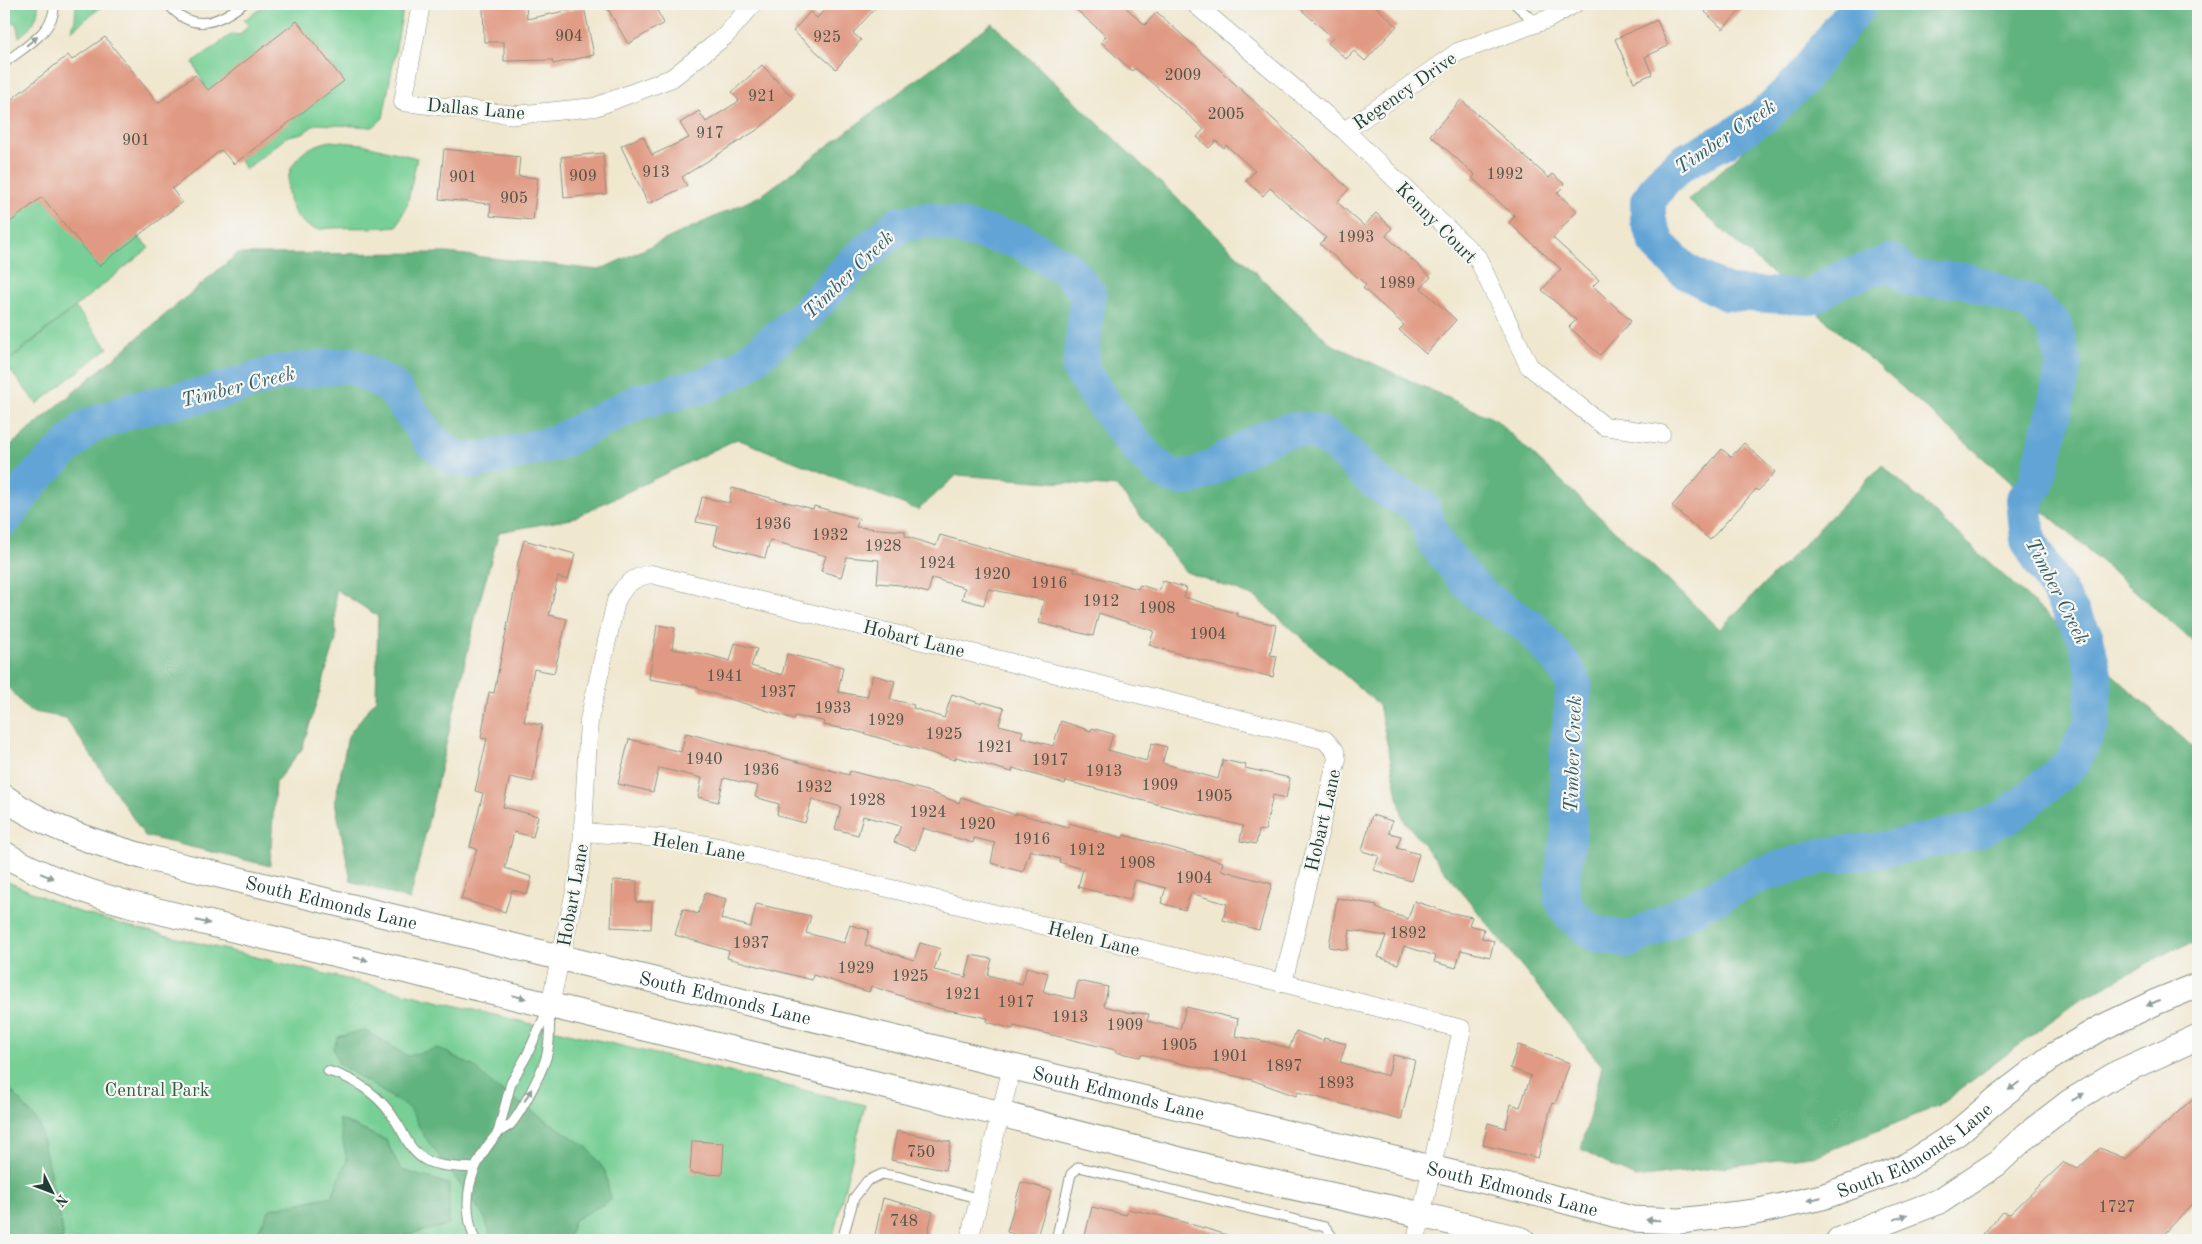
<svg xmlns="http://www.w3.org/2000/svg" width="2202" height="1244" viewBox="0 0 2202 1244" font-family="'Old Standard TT',serif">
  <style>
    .green { fill: #77cf95; stroke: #4b8664 }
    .forest { fill: #61b27e; stroke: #407859 }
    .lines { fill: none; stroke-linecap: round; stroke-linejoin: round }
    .river { stroke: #62a4d6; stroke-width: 36 }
    .building { fill: #e09982 }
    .service-casing { stroke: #889282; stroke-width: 11 }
    .minor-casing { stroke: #889282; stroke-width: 19 }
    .secondary-casing { stroke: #889282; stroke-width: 27 }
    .service { stroke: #fff; stroke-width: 9 }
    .minor { stroke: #fff; stroke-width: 18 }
    .secondary { stroke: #fff; stroke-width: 25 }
    .oneway { fill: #8f9e9a }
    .labels { text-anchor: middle; stroke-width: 4.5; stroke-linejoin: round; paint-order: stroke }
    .number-label { font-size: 16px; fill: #4f5448 }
    .street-label { font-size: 19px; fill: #1f3d34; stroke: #f6f6f2 }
    .park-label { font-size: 19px; fill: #315a47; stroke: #f6f6f2 }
    .water-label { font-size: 20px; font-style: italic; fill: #335c65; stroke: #f6f6f2 }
  </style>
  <rect width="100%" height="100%" fill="#f6f6f2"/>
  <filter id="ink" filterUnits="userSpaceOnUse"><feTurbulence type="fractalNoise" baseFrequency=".02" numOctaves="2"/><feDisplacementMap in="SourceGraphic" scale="10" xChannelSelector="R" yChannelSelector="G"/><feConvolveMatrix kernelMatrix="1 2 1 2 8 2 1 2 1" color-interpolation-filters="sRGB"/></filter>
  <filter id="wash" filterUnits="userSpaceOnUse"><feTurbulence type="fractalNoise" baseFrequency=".0096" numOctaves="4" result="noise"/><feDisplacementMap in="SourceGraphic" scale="20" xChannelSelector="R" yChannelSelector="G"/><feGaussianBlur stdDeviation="1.12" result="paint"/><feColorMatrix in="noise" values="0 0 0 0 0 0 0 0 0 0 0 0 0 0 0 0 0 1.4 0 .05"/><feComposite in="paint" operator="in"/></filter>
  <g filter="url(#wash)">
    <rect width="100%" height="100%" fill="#f0e7cf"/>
    <!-- green -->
    <g class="green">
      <path d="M 4,4 L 38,4 C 39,19 31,28 19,37 L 16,23 L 9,23 L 4,27 Z"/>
      <path d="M 76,4 L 105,4 L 71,31 L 75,20 Z"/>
      <path d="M 267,4 L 404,4 L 383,118 L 373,127 L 316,124 L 303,133 L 288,136 L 245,170 L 193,62 L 232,34 L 240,35 L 248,25 L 244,20 Z"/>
      <path d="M 4,140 L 85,239 L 133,231 L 149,248 L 75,307 L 108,348 L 37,404 L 5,364 L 74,308 L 4,363 Z"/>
      <path d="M 330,141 L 362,144 L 417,158 L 407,205 L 397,226 C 375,229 354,227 332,228 C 327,228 321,230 316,229 C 288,222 279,180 297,159 C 306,148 318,144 330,141 Z"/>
      <path d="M 4,880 L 73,910 L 124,925 L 865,1105 L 832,1240 L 4,1240 Z"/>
    </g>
    <!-- forest -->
    <g class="forest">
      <path d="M 1882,4 L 2198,4 L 2198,646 L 1688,200 L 1793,107 Z"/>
      <path d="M 992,23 L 1331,344 L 1496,420 L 1720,629 L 1882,465 L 2198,752 L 2198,943 L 2174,949 L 2079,1000 L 1938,1106 L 1818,1155 L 1636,1178 L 1581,1149 L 1602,1066 L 1403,819 L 1379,705 L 1255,597 L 1186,572 L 1117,487 L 957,475 L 918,510 L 737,439 L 571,519 L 499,532 L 477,611 L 410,900 L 351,881 L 335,802 L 348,736 L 376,699 L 378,616 L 335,589 L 336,640 L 302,749 L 275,783 L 270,866 L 145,836 L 66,718 L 29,711 L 4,683 L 4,451 L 237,254 L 447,253 L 599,270 L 762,195 Z"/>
      <path d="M 364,1030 L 408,1056 L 438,1048 L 475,1067 L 494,1086 L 587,1147 L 605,1171 L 611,1200 L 574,1220 L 568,1240 L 492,1240 L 485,1218 L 424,1136 L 410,1109 L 339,1064 L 333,1048 L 338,1037 Z"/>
      <path d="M 4,1082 L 39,1123 L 63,1232 L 62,1240 L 4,1240 Z"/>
      <path d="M 338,1119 L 386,1140 L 401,1170 L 449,1184 L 449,1225 L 405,1235 L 408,1240 L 253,1240 L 270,1209 L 332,1196 L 347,1160 Z"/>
    </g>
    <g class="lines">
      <!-- river -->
      <path class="river" d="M 4,519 L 33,480 L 87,427 L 133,410 L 213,393 L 277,373 L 351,365 L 391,386 L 432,441 L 455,458 L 477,461 L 556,443 L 640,401 L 706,385 L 742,367 L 803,317 L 854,263 L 900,224 L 929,220 L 1021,241 L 1067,269 L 1088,293 L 1080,369 C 1098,394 1150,478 1182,478 C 1200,477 1215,466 1230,457 C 1251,446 1273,431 1297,430 C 1333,427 1356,470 1383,487 C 1394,495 1409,500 1421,506 L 1435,542 L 1467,581 L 1484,598 L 1531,628 L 1566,668 L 1574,685 L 1567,761 L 1569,830 L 1562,882 L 1562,899 L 1571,915 L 1595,934 L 1630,940 L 1757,876 L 1822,856 L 1882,850 L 1974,831 L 2010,815 L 2071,764 L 2092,723 L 2094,675 L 2086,638 L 2028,540 L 2024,500 L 2036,484 L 2053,418 L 2064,363 L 2054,325 L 2031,303 L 1964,280 L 1910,279 L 1891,262 L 1837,281 L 1812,297 L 1727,293 L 1685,271 L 1658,245 L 1648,220 L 1648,201 L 1663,180 L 1682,163 L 1728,139 L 1765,115 L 1800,81 L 1859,4"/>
    </g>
    <g id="blocks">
      <!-- building -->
      <g class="building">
        <path d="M 483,4 L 526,4 L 527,19 L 584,7 L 594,55 L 553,64 L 552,60 L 504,61 L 504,42 L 484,42 Z"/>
        <path d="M 605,4 L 653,4 L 664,23 L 628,44 Z"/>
        <path d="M 830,4 L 879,4 L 853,33 L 861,40 L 836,69 L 793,31 L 810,12 L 817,18 Z"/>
        <path d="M 1070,4 L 1122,4 L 1145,25 L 1157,12 L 1349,189 L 1337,202 L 1364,226 L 1376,213 L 1392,228 L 1386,236 L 1431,277 L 1421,288 L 1456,320 L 1426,354 L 1399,330 L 1404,325 L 1363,288 L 1366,285 L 1320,244 L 1326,238 L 1270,188 L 1263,196 L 1246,181 L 1255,171 L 1226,145 L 1224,148 L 1216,141 L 1209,148 L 1197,137 L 1204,129 L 1135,68 L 1132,71 L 1101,42 L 1106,36 Z"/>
        <path d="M 1295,4 L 1373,4 L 1397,26 L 1365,61 L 1354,51 L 1346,59 L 1328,43 L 1333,38 Z"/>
        <path d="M 1713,4 L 1746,4 L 1723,29 L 1705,12 Z"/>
        <path d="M 1657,20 L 1668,46 L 1645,57 L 1652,74 L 1634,82 L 1615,39 Z"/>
        <path d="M 297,21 L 344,81 L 234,164 L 221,150 L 172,189 L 182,202 L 99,266 L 42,197 L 4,227 L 4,105 L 68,55 L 72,60 L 105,37 L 158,103 L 195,75 L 208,90 Z"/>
        <path d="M 762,65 L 793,98 L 760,128 L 682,177 L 687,186 L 648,204 L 621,146 L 643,136 L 652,155 L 689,138 L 680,123 L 699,111 L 706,122 L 739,101 L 732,92 Z"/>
        <path d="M 1461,100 L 1549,178 L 1553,174 L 1565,185 L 1557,193 L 1577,211 L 1553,238 L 1599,280 L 1593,286 L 1631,321 L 1600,355 L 1569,327 L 1576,320 L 1542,290 L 1561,269 L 1509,223 L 1515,216 L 1472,178 L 1475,175 L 1430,135 Z"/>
        <path d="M 444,149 L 520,157 L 518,176 L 538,178 L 533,220 L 490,216 L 491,204 L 439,199 Z"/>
        <path d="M 603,153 L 606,194 L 564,198 L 561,157 Z"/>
        <path d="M 1744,443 L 1775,472 L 1758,491 L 1756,489 L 1710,540 L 1672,506 L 1722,449 L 1731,457 Z"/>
        <path d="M 732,488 L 813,509 L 814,506 L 859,519 L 856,527 L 905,531 L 905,536 L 936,546 L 940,535 L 1031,560 L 1075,569 L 1074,571 L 1138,589 L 1140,585 L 1159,591 L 1163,581 L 1187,588 L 1184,597 L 1238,614 L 1237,616 L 1276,625 L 1270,655 L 1277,656 L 1273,677 L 1218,665 L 1149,645 L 1154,631 L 1099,613 L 1093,636 L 1039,623 L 1044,600 L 988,589 L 984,605 L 962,599 L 965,588 L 932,578 L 928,593 L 900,585 L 877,583 L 879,560 L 847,557 L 841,577 L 821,571 L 826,556 L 770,540 L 765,558 L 714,545 L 718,526 L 696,522 L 702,497 L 729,503 Z"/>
        <path d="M 524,540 L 575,554 L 568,580 L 558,577 L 549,615 L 567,619 L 554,673 L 534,669 L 524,722 L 542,725 L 533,782 L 510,777 L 503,807 L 538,816 L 533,837 L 514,832 L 505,868 L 532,877 L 527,894 L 512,890 L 505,912 L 461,899 L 477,849 L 470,847 L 483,793 L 475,791 L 487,739 L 481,738 L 489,692 L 494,693 L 519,567 L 517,566 Z"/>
        <path d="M 657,625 L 675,628 L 672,649 L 705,654 L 730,661 L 735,643 L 757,649 L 751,666 L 782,675 L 787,654 L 843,667 L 838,692 L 867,697 L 873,675 L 895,681 L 890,699 L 914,705 L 913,708 L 944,718 L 952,694 L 982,704 L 983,702 L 1004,708 L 999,725 L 1023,731 L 1021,737 L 1053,746 L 1061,721 L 1091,731 L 1092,728 L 1113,734 L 1108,750 L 1146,761 L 1152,743 L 1167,747 L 1162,763 L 1218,779 L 1223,760 L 1246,765 L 1245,768 L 1290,778 L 1286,798 L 1273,795 L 1265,831 L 1259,830 L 1256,844 L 1240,841 L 1243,826 L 1066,781 L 1065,784 L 1013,768 L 1012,772 L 956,757 L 955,760 L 852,730 L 823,725 L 824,721 L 795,716 L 794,719 L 698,689 L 698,687 L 649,679 Z"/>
        <path d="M 686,733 L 849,775 L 850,771 L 927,791 L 959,803 L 961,797 L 1016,815 L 1016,813 L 1068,828 L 1069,823 L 1123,838 L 1124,835 L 1223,862 L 1221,870 L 1272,884 L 1259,930 L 1223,920 L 1227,904 L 1191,893 L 1185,910 L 1161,903 L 1166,888 L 1135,880 L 1130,900 L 1078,887 L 1083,869 L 1059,862 L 1060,859 L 1030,850 L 1023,872 L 991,863 L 995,843 L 974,838 L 973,843 L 923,828 L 915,850 L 894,842 L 901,826 L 863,816 L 858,835 L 835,829 L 841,807 L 812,799 L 805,823 L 782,817 L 777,814 L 779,804 L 755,797 L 758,786 L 724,778 L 718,802 L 698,797 L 702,778 L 659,768 L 653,792 L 618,784 L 629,739 L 681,752 Z"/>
        <path d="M 1372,815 L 1392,821 L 1389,833 L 1401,836 L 1397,848 L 1419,854 L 1411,881 L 1374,870 L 1379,856 L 1362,851 Z"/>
        <path d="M 613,880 L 637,881 L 636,902 L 652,902 L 651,929 L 611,927 Z"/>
        <path d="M 705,893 L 726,899 L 721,919 L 751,927 L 756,904 L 811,916 L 806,933 L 844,943 L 850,925 L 869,930 L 865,945 L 914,960 L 920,943 L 941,949 L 934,970 L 966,977 L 971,955 L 992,959 L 988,975 L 1022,984 L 1027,967 L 1048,973 L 1043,992 L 1074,999 L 1078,981 L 1108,987 L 1104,1006 L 1127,1012 L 1149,1014 L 1147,1021 L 1180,1029 L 1186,1007 L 1238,1019 L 1235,1036 L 1268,1042 L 1289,1049 L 1296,1031 L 1323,1041 L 1324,1038 L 1346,1044 L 1340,1062 L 1388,1076 L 1393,1055 L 1415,1060 L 1401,1120 L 1298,1092 L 1296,1096 L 1252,1080 L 1141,1054 L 1140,1057 L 1115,1052 L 1116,1050 L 1014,1026 L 1013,1029 L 987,1022 L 988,1018 L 938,1008 L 871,986 L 869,992 L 813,975 L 812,980 L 727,958 L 729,951 L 675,935 L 683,909 L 698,914 Z"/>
        <path d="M 1337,898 L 1377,905 L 1376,908 L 1408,919 L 1414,901 L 1447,912 L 1472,917 L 1469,925 L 1484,929 L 1482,938 L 1494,941 L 1490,957 L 1461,950 L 1456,968 L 1434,962 L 1436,956 L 1404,946 L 1398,964 L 1378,957 L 1386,936 L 1350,930 L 1347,950 L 1329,947 Z"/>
        <path d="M 1518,1045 L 1570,1063 L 1555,1104 L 1552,1103 L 1538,1158 L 1483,1145 L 1488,1123 L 1506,1128 L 1511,1104 L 1520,1107 L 1531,1076 L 1510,1068 Z"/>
        <path d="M 2198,1094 L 2198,1197 L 2159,1240 L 1978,1240 L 2002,1212 L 2010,1214 L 2064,1162 L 2078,1169 L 2100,1148 L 2126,1159 Z"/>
        <path d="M 897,1131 L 951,1142 L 945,1170 L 891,1160 Z"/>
        <path d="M 692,1141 L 724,1143 L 722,1175 L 690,1173 Z"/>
        <path d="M 1021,1182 L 1051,1190 L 1036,1240 L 1007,1232 Z"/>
        <path d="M 883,1198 L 933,1212 L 926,1240 L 874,1240 Z"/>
        <path d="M 1092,1207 L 1126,1215 L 1128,1209 L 1166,1217 L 1231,1236 L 1230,1240 L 1084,1240 Z"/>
      </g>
    </g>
  </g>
  <g filter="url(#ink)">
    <use href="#blocks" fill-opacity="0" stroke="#889282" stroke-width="1"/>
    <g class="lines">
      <defs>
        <g id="service">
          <path d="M 168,4 C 192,33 216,24 243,4"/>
          <path d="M 1515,4 L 1536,23"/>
          <path d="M 4,63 C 23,48 56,31 54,4"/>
          <path d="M 328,1071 C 357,1079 382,1097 397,1123 C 406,1137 410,1151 425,1160 C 438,1167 459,1167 474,1168"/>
          <path d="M 498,1133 L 511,1083 L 527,1055 L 548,1009"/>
          <path d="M 475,1240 C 460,1201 470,1165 497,1134 C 501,1130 506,1128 510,1125 C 520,1115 540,1075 545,1061 C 551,1045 549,1025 550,1007"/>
          <path d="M 842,1240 L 854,1198 L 867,1181 L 882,1174 L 900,1177 L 980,1199"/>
          <path d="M 1056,1240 L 1071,1174 L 1079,1167 L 1325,1227 L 1331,1235 L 1329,1240"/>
        </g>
        <g id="minor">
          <path d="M 421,4 L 403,102 L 516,115 L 595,107 L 672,78 L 725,36 L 753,4"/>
          <path d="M 1195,4 L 1345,131 L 1477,257 L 1529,366 L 1604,426 L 1661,434"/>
          <path d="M 1345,131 L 1458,52 L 1548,19 L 1574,4"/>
          <path d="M 583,832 L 675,839 L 718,847 L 1283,983 L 1462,1029 L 1416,1240"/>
          <path d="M 550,1005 L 581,864 L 589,720 L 616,601 C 624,585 633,577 651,574 L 1325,740 L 1335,751 L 1337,759 L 1283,983"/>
          <path d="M 969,1240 L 1012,1067"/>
        </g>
        <g id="secondary">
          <path id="s1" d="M 4,797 C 46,828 99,844 149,858 L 1547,1196 L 1632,1219 L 1680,1221 L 1755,1212 L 1822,1197 L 1903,1168 L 1957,1133 L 1998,1098 L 2053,1056 L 2101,1028 L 2156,1002 L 2198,985"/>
          <path d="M 4,854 C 42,877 86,892 129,904 L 1001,1114 L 1243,1176 L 1422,1215 L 1522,1240"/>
          <path d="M 1839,1240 L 1940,1201 L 1996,1164 L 2027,1135 L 2070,1102 L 2118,1073 L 2198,1037"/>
        </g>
      </defs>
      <!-- service casing -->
      <use href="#service" class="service-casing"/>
      <!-- minor casing -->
      <use href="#minor" class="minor-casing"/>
      <!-- secondary casing -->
      <use href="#secondary" class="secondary-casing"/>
      <!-- service -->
      <use href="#service" class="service"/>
      <!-- minor -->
      <use href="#minor" class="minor"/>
      <!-- secondary -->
      <use href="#secondary" class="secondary"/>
    </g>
    <!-- one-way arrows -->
    <defs><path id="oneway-solid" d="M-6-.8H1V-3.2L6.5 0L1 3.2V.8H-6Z" transform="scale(1.25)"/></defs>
    <g class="oneway">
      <use href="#oneway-solid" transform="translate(32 41) rotate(-38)"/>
      <use href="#oneway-solid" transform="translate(47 876) rotate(22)"/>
      <use href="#oneway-solid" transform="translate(203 922) rotate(13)"/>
      <use href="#oneway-solid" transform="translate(361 959) rotate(13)"/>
      <use href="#oneway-solid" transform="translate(519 997) rotate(13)"/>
      <use href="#oneway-solid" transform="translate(2153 1003) rotate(156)"/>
      <use href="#oneway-solid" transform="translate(2014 1086) rotate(143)"/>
      <use href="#oneway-solid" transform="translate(528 1095) rotate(-60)"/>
      <use href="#oneway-solid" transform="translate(2078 1097) rotate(-31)"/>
      <use href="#oneway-solid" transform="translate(1814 1199) rotate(167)"/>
      <use href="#oneway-solid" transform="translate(1901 1217) rotate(-22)"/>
      <use href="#oneway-solid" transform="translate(1653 1220) rotate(-178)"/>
    </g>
  </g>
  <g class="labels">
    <!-- number labels -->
    <g class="number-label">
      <text x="569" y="41">904</text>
      <text x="827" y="42">925</text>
      <text x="1183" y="80">2009</text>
      <text x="762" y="101">921</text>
      <text x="1226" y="119">2005</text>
      <text x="710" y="138">917</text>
      <text x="136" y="145">901</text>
      <text x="656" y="177">913</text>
      <text x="1505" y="179">1992</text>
      <text x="583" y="181">909</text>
      <text x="463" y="182">901</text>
      <text x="514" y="203">905</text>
      <text x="1356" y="242">1993</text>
      <text x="1397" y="288">1989</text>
      <text x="773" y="529">1936</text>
      <text x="830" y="540">1932</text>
      <text x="883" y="551">1928</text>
      <text x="937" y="568">1924</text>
      <text x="992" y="579">1920</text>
      <text x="1049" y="588">1916</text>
      <text x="1101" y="606">1912</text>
      <text x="1157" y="613">1908</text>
      <text x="1208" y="639">1904</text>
      <text x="725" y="681">1941</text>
      <text x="778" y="697">1937</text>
      <text x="833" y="713">1933</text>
      <text x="886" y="725">1929</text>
      <text x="944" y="739">1925</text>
      <text x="995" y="752">1921</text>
      <text x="704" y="764">1940</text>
      <text x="1050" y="765">1917</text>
      <text x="761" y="775">1936</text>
      <text x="1104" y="776">1913</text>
      <text x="1160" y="790">1909</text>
      <text x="814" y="792">1932</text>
      <text x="1214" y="801">1905</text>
      <text x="867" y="805">1928</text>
      <text x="928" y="817">1924</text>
      <text x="977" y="829">1920</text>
      <text x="1032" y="844">1916</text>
      <text x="1087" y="855">1912</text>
      <text x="1137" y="868">1908</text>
      <text x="1194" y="883">1904</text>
      <text x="1408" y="938">1892</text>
      <text x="751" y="948">1937</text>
      <text x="856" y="973">1929</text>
      <text x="910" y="981">1925</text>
      <text x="963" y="999">1921</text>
      <text x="1016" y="1007">1917</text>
      <text x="1070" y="1022">1913</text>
      <text x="1125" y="1030">1909</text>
      <text x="1179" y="1050">1905</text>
      <text x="1230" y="1061">1901</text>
      <text x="1284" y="1071">1897</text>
      <text x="1336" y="1088">1893</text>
      <text x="921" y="1157">750</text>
      <text x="2117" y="1212">1727</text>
      <text x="904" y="1226">748</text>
    </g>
    <!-- street labels -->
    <g class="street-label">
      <text transform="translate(1404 90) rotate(-35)" y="7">Regency Drive</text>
      <text transform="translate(476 108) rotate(5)" y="7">Dallas Lane</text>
      <text transform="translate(1437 222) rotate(45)" y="7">Kenny Court</text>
      <text transform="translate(914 638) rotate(14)" y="7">Hobart Lane</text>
      <text transform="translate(1322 820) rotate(-77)" y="7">Hobart Lane</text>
      <text transform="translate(699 846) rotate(10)" y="7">Helen Lane</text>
      <text transform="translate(572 895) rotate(-80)" y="7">Hobart Lane</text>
      <text dy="7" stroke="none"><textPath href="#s1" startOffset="346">South Edmonds Lane</textPath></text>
      <text transform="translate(1094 938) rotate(14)" y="7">Helen Lane</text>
      <text dy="7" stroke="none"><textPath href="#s1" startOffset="751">South Edmonds Lane</textPath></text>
      <text dy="7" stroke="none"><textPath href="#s1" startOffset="1156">South Edmonds Lane</textPath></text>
      <text dy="7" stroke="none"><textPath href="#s1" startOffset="1981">South Edmonds Lane</textPath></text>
      <text dy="7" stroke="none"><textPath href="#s1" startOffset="1561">South Edmonds Lane</textPath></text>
    </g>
    <!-- park labels -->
    <g class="park-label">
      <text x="157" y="1096">Central Park</text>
    </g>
    <!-- water labels -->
    <g class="water-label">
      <text transform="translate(1725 136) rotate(-34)" y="7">Timber Creek</text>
      <text transform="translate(848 274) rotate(-44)" y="7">Timber Creek</text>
      <text transform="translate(238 386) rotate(-14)" y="7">Timber Creek</text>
      <text transform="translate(2058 591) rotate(63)" y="7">Timber Creek</text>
      <text transform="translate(1572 754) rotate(-88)" y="7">Timber Creek</text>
    </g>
  </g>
  <!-- margin -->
  <rect width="2202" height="1244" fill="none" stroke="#f6f6f2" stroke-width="20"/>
  <!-- north arrow -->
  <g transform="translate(52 1192) rotate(132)" stroke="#f6f6f2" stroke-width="4" paint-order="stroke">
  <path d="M0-4L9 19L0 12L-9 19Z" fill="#1f3d34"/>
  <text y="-8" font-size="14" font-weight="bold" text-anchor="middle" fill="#1f3d34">N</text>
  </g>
</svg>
